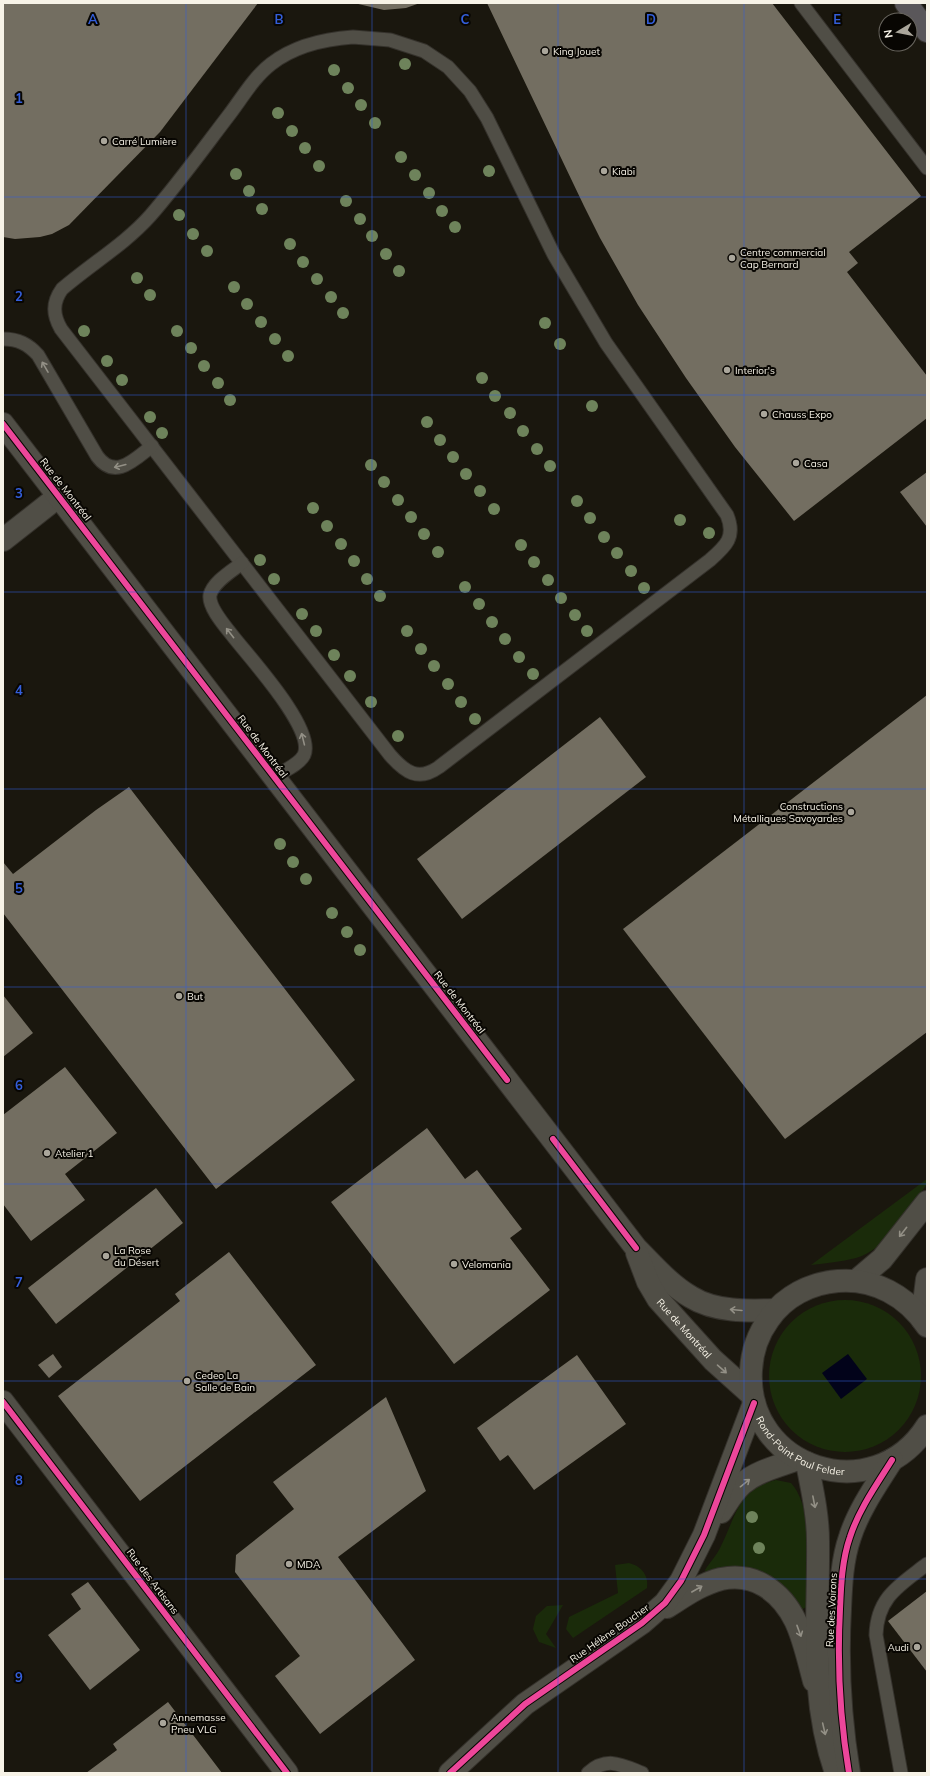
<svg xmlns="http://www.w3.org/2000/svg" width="930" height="1776" viewBox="0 0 930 1776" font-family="Mulish,sans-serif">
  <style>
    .green { fill: #1a2b0a }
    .water { fill: #02031a }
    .building { fill: #736e61 }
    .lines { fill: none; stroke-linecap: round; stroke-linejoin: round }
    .service-casing { stroke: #35322c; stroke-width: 15 }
    .minor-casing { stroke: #35322c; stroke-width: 24 }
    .tertiary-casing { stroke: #35322c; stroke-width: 24 }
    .primary-casing { stroke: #35322c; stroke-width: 24 }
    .service { stroke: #504e46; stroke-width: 13 }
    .minor { stroke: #504e46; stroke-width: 22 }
    .tertiary { stroke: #504e46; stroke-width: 22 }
    .primary { stroke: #5a575a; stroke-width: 22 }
    .cycleway-casing { stroke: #080602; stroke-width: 8 }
    .cycleway { stroke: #ed469a; stroke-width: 6 }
    .tree { fill: #6e835b }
    .oneway { stroke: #939086 }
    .grid { fill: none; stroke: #335eda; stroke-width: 1; stroke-opacity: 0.55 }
    .poi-dot { fill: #aaa69b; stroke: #080602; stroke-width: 1.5 }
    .labels { text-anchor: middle; stroke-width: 4; stroke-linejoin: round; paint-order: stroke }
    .poi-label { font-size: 10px; fill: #f7f3e7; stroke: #080602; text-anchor: start }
    .street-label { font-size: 10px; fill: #f7f3e7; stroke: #080602 }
    .grid-label { font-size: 13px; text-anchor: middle; font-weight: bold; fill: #335eda; stroke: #080602; stroke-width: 4; stroke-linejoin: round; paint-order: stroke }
  </style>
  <rect width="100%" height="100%" fill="#1a170e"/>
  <!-- green -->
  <g class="green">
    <path d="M 927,1179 L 927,1184 C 908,1210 888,1249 856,1258 C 841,1262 826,1263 811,1265 Z"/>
    <circle cx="845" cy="1376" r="76"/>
    <path d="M 776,1480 L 791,1483 C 815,1509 807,1573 807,1607 L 800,1610 L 785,1588 L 774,1579 L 759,1571 L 706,1574 L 705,1570 C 710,1562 717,1555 721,1546 C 736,1516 738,1489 776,1480 Z"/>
    <path d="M 629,1563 C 641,1566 649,1575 647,1588 L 573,1638 L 566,1629 L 569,1617 L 618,1593 L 615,1565 Z"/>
    <path d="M 563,1605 L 546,1634 L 556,1648 L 539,1642 L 533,1629 L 536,1616 L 547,1606 Z"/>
  </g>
  <!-- water -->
  <path class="water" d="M 848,1354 L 867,1379 L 841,1399 L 822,1373 Z"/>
  <!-- building -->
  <g class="building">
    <path d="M 3,3 L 258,3 L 160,132 L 69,225 L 52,234 L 40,237 L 15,239 L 3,237 Z"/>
    <path d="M 354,3 L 420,3 L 406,8 L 384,10 Z"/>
    <path d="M 487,3 L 772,3 L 921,196 L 849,252 L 858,263 L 847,272 L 927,376 L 927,418 L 794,521 L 735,447 L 686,378 L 638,305 L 600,238 L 584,206 Z"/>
    <path d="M 927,472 L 927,527 L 900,492 Z"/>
    <path d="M 927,695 L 927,1032 L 785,1139 L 623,929 Z"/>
    <path d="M 600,717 L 646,777 L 462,919 L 417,859 Z"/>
    <path d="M 129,787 L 355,1080 L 216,1189 L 3,913 L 3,862 L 13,874 L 96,810 Z"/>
    <path d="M 3,995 L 33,1033 L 3,1057 Z"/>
    <path d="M 65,1067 L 117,1133 L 65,1174 L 85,1200 L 31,1241 L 3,1204 L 3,1115 Z"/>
    <path d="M 427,1128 L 465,1179 L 477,1170 L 522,1229 L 510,1238 L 550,1290 L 454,1364 L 331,1202 Z"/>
    <path d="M 156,1188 L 183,1223 L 56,1324 L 28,1288 Z"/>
    <path d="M 229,1252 L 316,1365 L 140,1501 L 58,1396 L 180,1301 L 175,1294 Z"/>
    <path d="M 53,1354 L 62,1367 L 49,1378 L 38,1365 Z"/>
    <path d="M 577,1355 L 626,1424 L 534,1490 L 508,1455 L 500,1461 L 477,1428 Z"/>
    <path d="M 386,1397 L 426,1491 L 338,1557 L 415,1660 L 320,1734 L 275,1676 L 300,1656 L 235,1572 L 236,1555 L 294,1509 L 273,1482 Z"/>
    <path d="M 88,1582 L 140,1650 L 90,1690 L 48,1635 L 81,1609 L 71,1594 Z"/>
    <path d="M 927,1591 L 927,1672 L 888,1621 Z"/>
    <path d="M 168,1702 L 222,1773 L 86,1773 L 117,1750 L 113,1744 Z"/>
  </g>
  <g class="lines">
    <defs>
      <g id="service">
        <path d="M 801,3 L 927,168"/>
        <path d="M 353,37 L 390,40 L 424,51 L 448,67 L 470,91 L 487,118 L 554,255 L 606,343 L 727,515 C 736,537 726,546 710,560 L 439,767 C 418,782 405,772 390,755 L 61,329 C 53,315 52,303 62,289 C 91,264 125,244 150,216 C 178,184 203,149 229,115 C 242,98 254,77 271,64 C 294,46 325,39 353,37 Z"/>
        <path d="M 3,339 C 18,339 28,344 38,355 L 97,456 C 115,481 135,459 152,446"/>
        <path d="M 242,563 C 232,571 213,582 210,595 C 208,607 225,626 232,635 C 248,656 316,729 304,755 C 299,765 283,771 274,777"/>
        <path d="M 588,1773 C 607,1756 622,1765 642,1773"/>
        <path d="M 901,1773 L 876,1635 C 877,1597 900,1585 927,1564"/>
      </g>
      <g id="minor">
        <path d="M 3,540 L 59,496"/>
        <path d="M 3,1402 L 287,1773"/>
        <path d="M 721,1512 C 727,1503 733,1492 742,1484 C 757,1471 779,1466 798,1459"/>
        <path d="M 667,1607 C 683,1597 701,1584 721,1579 C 736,1576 752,1578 765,1586 C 799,1607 804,1645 814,1681"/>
        <path d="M 450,1773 L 525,1704 L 642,1623 L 665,1603 L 681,1581 L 704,1535 L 754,1403"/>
      </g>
      <g id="tertiary">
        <path d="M 3,424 L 636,1248 C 653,1265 670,1285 691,1297 C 715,1312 748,1311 775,1310"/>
        <path id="s1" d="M 637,1253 L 648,1282 L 658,1299 L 713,1360 L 752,1395"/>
        <path d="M 856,1281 L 882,1259 L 927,1202"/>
        <path d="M 922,1319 L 927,1279"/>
        <path id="s2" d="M 927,1326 C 907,1296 874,1278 838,1281 C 810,1283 784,1297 769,1319 C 758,1334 752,1352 751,1370 C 745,1469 874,1510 927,1426"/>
        <path d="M 807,1463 C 812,1489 818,1515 818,1541 C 819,1622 809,1695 836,1773"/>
        <path d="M 849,1773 C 840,1719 837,1664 840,1609 C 841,1585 842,1560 850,1537 C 859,1509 877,1484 892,1460"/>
      </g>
      <path id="primary" d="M 906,3 L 927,31"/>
    </defs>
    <!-- service casing -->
    <use href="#service" class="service-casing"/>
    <!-- minor casing -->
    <use href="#minor" class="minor-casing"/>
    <!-- tertiary casing -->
    <use href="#tertiary" class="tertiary-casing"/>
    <!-- primary casing -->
    <use href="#primary" class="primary-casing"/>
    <!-- service -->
    <use href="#service" class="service"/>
    <!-- minor -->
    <use href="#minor" class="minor"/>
    <!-- tertiary -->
    <use href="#tertiary" class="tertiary"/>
    <!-- primary -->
    <use href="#primary" class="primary"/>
    <defs>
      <g id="cycleway">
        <path d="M 3,424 L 507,1080"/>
        <path d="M 553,1139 L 636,1248"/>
        <path d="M 3,1402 L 287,1773"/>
        <path d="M 450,1773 L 525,1704 L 642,1623 L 665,1603 L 681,1581 L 704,1535 L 754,1403"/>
        <path d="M 849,1773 C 840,1719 837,1664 840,1609 C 841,1585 842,1560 850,1537 C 859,1509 877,1484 892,1460"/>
      </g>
    </defs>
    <!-- cycleway casing -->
    <use href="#cycleway" class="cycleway-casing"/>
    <!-- cycleway -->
    <use href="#cycleway" class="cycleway"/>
  </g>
  <!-- trees -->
  <g class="tree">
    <circle cx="405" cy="64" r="6"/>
    <circle cx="334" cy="70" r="6"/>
    <circle cx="348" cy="88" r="6"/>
    <circle cx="361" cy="105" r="6"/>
    <circle cx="278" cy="113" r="6"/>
    <circle cx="375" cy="123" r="6"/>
    <circle cx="292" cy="131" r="6"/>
    <circle cx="305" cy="148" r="6"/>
    <circle cx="401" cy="157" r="6"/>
    <circle cx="319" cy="166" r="6"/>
    <circle cx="489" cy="171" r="6"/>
    <circle cx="236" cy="174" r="6"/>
    <circle cx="415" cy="175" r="6"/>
    <circle cx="249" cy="191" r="6"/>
    <circle cx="429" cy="193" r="6"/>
    <circle cx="346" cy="201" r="6"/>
    <circle cx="262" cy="209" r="6"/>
    <circle cx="442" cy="211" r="6"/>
    <circle cx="179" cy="215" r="6"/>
    <circle cx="360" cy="219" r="6"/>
    <circle cx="455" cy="227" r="6"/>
    <circle cx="193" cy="234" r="6"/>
    <circle cx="372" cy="236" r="6"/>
    <circle cx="290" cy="244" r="6"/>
    <circle cx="207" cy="251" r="6"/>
    <circle cx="386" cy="254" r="6"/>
    <circle cx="303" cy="262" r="6"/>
    <circle cx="399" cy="271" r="6"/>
    <circle cx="137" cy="278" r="6"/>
    <circle cx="317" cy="279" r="6"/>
    <circle cx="234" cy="287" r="6"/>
    <circle cx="150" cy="295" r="6"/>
    <circle cx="331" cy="297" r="6"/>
    <circle cx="247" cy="304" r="6"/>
    <circle cx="343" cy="313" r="6"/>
    <circle cx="261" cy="322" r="6"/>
    <circle cx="545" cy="323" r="6"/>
    <circle cx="84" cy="331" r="6"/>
    <circle cx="177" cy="331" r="6"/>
    <circle cx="275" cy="339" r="6"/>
    <circle cx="560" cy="344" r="6"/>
    <circle cx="191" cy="348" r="6"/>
    <circle cx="288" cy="356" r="6"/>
    <circle cx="107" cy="361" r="6"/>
    <circle cx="204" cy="366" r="6"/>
    <circle cx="482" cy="378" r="6"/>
    <circle cx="122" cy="380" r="6"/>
    <circle cx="218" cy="383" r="6"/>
    <circle cx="495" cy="396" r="6"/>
    <circle cx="230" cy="400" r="6"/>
    <circle cx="592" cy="406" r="6"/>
    <circle cx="510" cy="413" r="6"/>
    <circle cx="150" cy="417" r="6"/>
    <circle cx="427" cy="422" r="6"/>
    <circle cx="523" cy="431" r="6"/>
    <circle cx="162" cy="433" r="6"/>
    <circle cx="440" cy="440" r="6"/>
    <circle cx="537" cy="449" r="6"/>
    <circle cx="453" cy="457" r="6"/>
    <circle cx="371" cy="465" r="6"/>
    <circle cx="550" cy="466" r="6"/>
    <circle cx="466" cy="474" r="6"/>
    <circle cx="384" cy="482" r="6"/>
    <circle cx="480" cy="491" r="6"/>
    <circle cx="398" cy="500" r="6"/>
    <circle cx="577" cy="501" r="6"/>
    <circle cx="313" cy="508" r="6"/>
    <circle cx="494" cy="509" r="6"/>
    <circle cx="411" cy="517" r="6"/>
    <circle cx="590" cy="518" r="6"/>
    <circle cx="680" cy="520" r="6"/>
    <circle cx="327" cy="526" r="6"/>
    <circle cx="709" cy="533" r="6"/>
    <circle cx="424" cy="534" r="6"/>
    <circle cx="604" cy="537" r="6"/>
    <circle cx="341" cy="544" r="6"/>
    <circle cx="521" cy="545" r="6"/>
    <circle cx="438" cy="552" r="6"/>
    <circle cx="617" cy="553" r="6"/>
    <circle cx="260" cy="560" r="6"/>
    <circle cx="354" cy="561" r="6"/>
    <circle cx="534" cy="562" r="6"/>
    <circle cx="631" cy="571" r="6"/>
    <circle cx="274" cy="579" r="6"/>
    <circle cx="367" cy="579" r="6"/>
    <circle cx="548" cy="580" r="6"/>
    <circle cx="465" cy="587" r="6"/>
    <circle cx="644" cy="588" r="6"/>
    <circle cx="380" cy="596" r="6"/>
    <circle cx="561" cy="598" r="6"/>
    <circle cx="479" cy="604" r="6"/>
    <circle cx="302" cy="614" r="6"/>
    <circle cx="575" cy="615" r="6"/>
    <circle cx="492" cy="622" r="6"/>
    <circle cx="316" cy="631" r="6"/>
    <circle cx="407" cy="631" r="6"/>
    <circle cx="587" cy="631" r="6"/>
    <circle cx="505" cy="639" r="6"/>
    <circle cx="421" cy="649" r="6"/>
    <circle cx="334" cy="655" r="6"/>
    <circle cx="519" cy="657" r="6"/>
    <circle cx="434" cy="666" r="6"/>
    <circle cx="533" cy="674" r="6"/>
    <circle cx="350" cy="676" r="6"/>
    <circle cx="448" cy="684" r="6"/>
    <circle cx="371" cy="702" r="6"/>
    <circle cx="461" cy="702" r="6"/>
    <circle cx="475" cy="719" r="6"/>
    <circle cx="398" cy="736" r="6"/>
    <circle cx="280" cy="844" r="6"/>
    <circle cx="293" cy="862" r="6"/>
    <circle cx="306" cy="879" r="6"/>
    <circle cx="332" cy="913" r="6"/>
    <circle cx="347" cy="932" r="6"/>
    <circle cx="360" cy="950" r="6"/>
    <circle cx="752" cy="1517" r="6"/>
    <circle cx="759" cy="1548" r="6"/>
  </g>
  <!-- one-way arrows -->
  <defs><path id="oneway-shaft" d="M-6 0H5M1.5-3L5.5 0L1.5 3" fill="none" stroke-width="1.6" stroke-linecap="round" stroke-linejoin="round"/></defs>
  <g class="oneway">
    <use href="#oneway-shaft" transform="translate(45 367) rotate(-120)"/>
    <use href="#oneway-shaft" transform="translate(120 466) rotate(166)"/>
    <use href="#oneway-shaft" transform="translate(230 633) rotate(-128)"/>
    <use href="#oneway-shaft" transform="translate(303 739) rotate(-104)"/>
    <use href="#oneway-shaft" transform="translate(903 1232) rotate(128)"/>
    <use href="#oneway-shaft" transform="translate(736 1310) rotate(-175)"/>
    <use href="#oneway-shaft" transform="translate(722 1369) rotate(41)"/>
    <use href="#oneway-shaft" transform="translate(745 1483) rotate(-39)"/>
    <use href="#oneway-shaft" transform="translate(814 1502) rotate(79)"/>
    <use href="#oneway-shaft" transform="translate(697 1589) rotate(-30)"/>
    <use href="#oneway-shaft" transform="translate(799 1631) rotate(70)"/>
    <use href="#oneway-shaft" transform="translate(824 1729) rotate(77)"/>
  </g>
  <!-- grid -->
  <path class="grid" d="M 186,3 L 186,1773M 372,3 L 372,1773M 558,3 L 558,1773M 744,3 L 744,1773M 3,197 L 927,197M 3,395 L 927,395M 3,592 L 927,592M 3,789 L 927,789M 3,987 L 927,987M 3,1184 L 927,1184M 3,1381 L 927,1381M 3,1579 L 927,1579"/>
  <!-- markers -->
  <g class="poi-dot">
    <circle cx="545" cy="51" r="4"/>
    <circle cx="104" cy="141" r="4"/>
    <circle cx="604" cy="171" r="4"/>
    <circle cx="732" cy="258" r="4"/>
    <circle cx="727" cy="370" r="4"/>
    <circle cx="764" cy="414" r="4"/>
    <circle cx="796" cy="463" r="4"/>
    <circle cx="851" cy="812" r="4"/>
    <circle cx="179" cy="996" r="4"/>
    <circle cx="47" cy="1153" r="4"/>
    <circle cx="106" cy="1256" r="4"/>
    <circle cx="454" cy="1264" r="4"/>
    <circle cx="187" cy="1381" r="4"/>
    <circle cx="289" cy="1564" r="4"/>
    <circle cx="917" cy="1647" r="4"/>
    <circle cx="163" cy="1723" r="4"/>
  </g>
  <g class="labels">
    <!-- poi labels -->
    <g class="poi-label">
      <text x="553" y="55">King Jouet</text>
      <text x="112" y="145">Carré Lumière</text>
      <text x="612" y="175">Kiabi</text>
      <text x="740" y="256">Centre commercial<tspan x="740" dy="12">Cap Bernard</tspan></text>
      <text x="735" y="374">Interior's</text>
      <text x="772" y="418">Chauss Expo</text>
      <text x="804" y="467">Casa</text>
      <text x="843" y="810" text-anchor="end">Constructions<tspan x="843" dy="12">Métalliques Savoyardes</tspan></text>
      <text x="187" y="1000">But</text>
      <text x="55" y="1157">Atelier 1</text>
      <text x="114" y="1254">La Rose<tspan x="114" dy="12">du Désert</tspan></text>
      <text x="462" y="1268">Velomania</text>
      <text x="195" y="1379">Cedeo La<tspan x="195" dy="12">Salle de Bain</tspan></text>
      <text x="297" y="1568">MDA</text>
      <text x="909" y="1651" text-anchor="end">Audi</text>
      <text x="171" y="1721">Annemasse<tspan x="171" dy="12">Pneu VLG</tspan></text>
    </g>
    <!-- street labels -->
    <g class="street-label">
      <text transform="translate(66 489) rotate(52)" y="4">Rue de Montréal</text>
      <text transform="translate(263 746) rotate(53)" y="4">Rue de Montréal</text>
      <text transform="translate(460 1002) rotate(52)" y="4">Rue de Montréal</text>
      <text dy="4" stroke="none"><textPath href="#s1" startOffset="90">Rue de Montréal</textPath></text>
      <text dy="4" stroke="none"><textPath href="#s2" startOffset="342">Rond-Point Paul Felder</textPath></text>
      <text transform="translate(153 1581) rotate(53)" y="4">Rue des Artisans</text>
      <text transform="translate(831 1610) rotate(-87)" y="4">Rue des Voirons</text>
      <text transform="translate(609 1633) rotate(-35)" y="4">Rue Hélène Boucher</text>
    </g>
  </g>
  <g class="grid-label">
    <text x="93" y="24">A</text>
    <text x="279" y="24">B</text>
    <text x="465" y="24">C</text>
    <text x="651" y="24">D</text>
    <text x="837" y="24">E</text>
    <text x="19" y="103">1</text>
    <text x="19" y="301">2</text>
    <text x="19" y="498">3</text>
    <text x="19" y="695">4</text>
    <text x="19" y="893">5</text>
    <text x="19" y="1090">6</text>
    <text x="19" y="1287">7</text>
    <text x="19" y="1485">8</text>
    <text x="19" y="1682">9</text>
  </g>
  <!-- border -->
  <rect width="930" height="1776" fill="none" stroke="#f7f3e7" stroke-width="8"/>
  <!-- north arrow -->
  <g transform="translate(898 32) rotate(260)"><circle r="19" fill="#080602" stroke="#68655e"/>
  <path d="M0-3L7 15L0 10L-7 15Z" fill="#aaa69b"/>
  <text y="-6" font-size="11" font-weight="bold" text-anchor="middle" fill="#f7f3e7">N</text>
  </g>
</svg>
